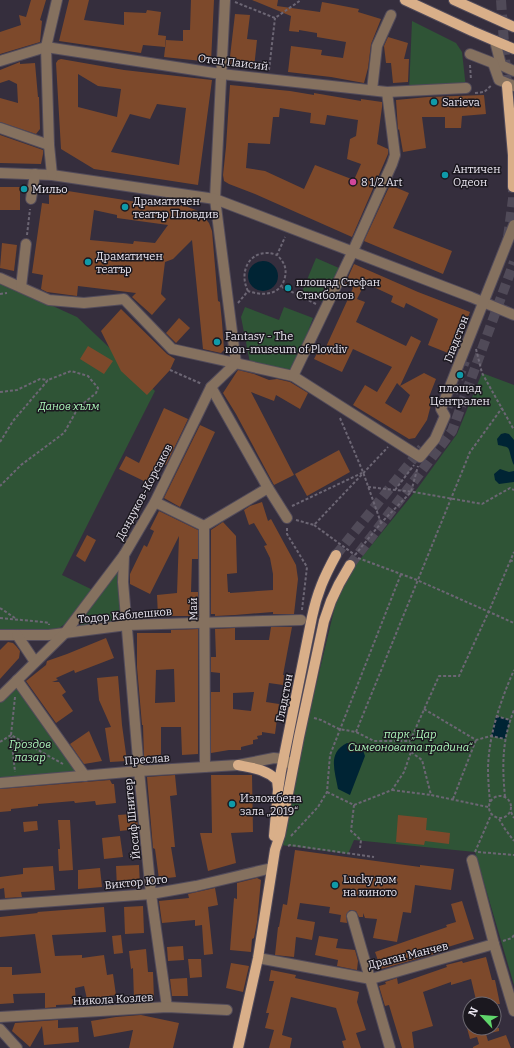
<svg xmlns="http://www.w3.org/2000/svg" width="514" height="1048" viewBox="0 0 514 1048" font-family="Bitter,serif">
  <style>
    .green { fill: #2f5436 }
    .water { fill: #002434 }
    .building { fill: #7d492b; fill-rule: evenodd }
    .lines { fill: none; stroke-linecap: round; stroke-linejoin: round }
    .major-tunnel { stroke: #504a58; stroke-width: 10; stroke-dasharray: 10 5; stroke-linecap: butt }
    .minor-casing { stroke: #524b5a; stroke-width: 12 }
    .major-casing { stroke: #524b5a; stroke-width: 12 }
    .path { stroke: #6c6674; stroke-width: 2; stroke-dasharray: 3 2; stroke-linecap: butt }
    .minor { stroke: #85715f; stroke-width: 10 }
    .major { stroke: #d9af89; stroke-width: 10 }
    .culture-dot { fill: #0f9aa8; stroke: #1b181f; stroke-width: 1.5 }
    .hotel-dot { fill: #d1479c; stroke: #1b181f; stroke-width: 1.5 }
    .labels { text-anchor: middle; stroke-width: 3; stroke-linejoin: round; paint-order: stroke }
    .street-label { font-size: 11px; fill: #eae6f0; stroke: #1b181f }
    .poi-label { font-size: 11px; fill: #eae6f0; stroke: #1b181f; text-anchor: start }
    .park-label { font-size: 11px; font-style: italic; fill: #aef9bb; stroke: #1b181f }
  </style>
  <rect width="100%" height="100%" fill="#352e3d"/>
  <!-- green -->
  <g class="green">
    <path d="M 412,21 L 456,43 L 462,52 L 466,88 L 409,91 Z"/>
    <path d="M 316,258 L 339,268 L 324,302 L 302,292 Z"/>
    <path d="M 0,282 L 77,317 L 155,391 L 62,575 L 97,592 L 124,557 L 127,625 L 82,631 L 78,615 L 49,635 L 0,635 Z"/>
    <path d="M 245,307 L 279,320 L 284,307 L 313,318 L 293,372 L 250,363 L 241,317 Z"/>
    <path d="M 482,373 L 514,385 L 514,985 L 475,852 L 354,840 L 348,854 L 281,845 L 307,723 L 336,602 L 353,568 L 417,489 L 457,434 Z"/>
    <path d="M 17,680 L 85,776 L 0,783 L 0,697 Z"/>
  </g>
  <!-- water -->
  <g class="water">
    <circle cx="263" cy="276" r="15"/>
    <path d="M 505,433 L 509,434 L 514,440 L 514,465 C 511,460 510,450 508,448 C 506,446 501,446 498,445 L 497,439 L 501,434 Z"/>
    <path d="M 500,469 L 509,472 L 514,471 L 514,482 L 499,484 L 495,480 L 494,474 Z"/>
    <path d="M 496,716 L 510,720 L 505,739 L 491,736 Z"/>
    <path d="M 347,743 L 356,745 L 363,750 L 365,756 L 350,795 L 338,789 C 335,771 327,753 347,743 Z"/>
  </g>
  <!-- building -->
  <g class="building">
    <path d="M 31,0 L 46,0 L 40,20 L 42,21 L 40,42 L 0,54 L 0,32 L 21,25 L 19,15 L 26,17 Z"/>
    <path d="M 69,0 L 89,0 L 84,20 L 124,25 L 124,12 L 146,13 L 147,10 L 161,12 L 158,35 L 166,36 L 165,47 L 143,45 L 141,53 L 59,41 Z"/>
    <path d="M 191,0 L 214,0 L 211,62 L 164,57 L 166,40 L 183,41 L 183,30 L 190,30 Z"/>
    <path d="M 252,0 L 278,0 L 277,6 L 320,12 L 322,2 L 333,4 L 359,9 L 358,12 L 381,19 L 371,44 L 368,68 L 364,83 L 331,77 L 288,72 L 291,46 L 322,50 L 321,55 L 343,58 L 346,42 L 317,37 L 317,33 L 299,30 L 299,32 L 289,31 L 291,16 Z"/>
    <path d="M 235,14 L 250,15 L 247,39 L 257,40 L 254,68 L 229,65 Z"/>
    <path d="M 388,37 L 408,43 L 404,59 L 409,59 L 408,82 L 393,83 L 391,63 L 386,63 L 384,46 Z"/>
    <path d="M 61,59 L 124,70 L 212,80 L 198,185 L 94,169 L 61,149 L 56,63 L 58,60 ZM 78,74 L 98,86 L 121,89 L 117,117 L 78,107 ZM 157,104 L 186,108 L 179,165 L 111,152 L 130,114 L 150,119 Z"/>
    <path d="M 20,62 L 20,64 L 35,63 L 38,97 L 39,97 L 40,129 L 36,134 L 0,122 L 0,98 L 18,103 L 17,84 L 9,80 L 0,83 L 0,70 Z"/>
    <path d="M 230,85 L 290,91 L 314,95 L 314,93 L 361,101 L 361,99 L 382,102 L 382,107 L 377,144 L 388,149 L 388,154 L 352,237 L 255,194 L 229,184 L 224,181 L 223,175 L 226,147 ZM 280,108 L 311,113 L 310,123 L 325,125 L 327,115 L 358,120 L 356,136 L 350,139 L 347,159 L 361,164 L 354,180 L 315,165 L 304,189 L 265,171 L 246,168 L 248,143 L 270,144 L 273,117 L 279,117 Z"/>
    <path d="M 484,95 L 486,114 L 462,116 L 461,128 L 445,128 L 445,117 L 422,117 L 426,148 L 403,152 L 399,129 L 398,130 L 396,100 L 428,97 Z"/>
    <path d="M 0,135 L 43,150 L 43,154 L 41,164 L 0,163 Z"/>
    <path d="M 390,185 L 409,193 L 393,228 L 452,251 L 443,274 L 364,241 Z"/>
    <rect x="0" y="187" width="20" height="23"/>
    <path d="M 49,188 L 156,205 L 156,202 L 185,206 L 196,210 L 203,216 L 209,223 L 212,231 L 218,301 L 220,302 L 222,322 L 224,350 L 221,353 L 203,349 L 192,240 L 173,259 L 165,262 L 161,294 L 166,299 L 152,315 L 132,297 L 136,293 L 78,286 L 77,296 L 47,292 L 41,289 L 43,275 L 32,273 L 42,203 L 49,204 ZM 94,210 L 117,215 L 117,218 L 168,225 L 155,243 L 134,241 L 133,244 L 90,240 Z"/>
    <path d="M 2,243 L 17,245 L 14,271 L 0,268 Z"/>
    <path d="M 354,264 L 418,292 L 470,312 L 453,355 L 428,345 L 438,319 L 406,303 L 404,308 L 391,302 L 393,296 L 365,283 L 357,299 L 365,302 L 356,322 L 406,346 L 411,336 L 421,341 L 400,386 L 397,383 L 385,403 L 401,413 L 410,395 L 400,386 L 424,373 L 436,379 L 429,397 L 432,401 L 427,420 L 415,438 L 409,439 L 353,405 L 365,385 L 377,392 L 392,367 L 353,349 L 342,372 L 314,359 L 320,347 L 325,349 L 353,288 L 345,284 Z"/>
    <path d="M 121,309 L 167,354 L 175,359 L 170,370 L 147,395 L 121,371 L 101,331 Z"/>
    <path d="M 179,318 L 190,328 L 176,343 L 166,333 Z"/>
    <path d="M 88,346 L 113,361 L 104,374 L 80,359 Z"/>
    <path d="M 238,370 L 254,374 L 269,380 L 277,379 L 290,382 L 308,393 L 300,409 L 276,395 L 274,401 L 251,392 L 294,475 L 274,485 L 236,414 L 223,393 Z"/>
    <path d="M 164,408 L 188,419 L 166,465 L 159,462 L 148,483 L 119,469 L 126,456 L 139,463 Z"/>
    <path d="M 200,425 L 215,432 L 180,507 L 164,498 Z"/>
    <path d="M 339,450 L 350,472 L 307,496 L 295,474 Z"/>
    <path d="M 262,502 L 268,521 L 271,519 L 296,565 L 298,579 L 294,614 L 273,614 L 273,612 L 235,615 L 215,616 L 215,614 L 211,614 L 211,530 L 223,522 L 236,536 L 237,573 L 227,574 L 228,592 L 230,592 L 230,593 L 273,590 L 273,574 L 270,558 L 264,546 L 267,545 L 254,523 L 249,525 L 244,510 L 250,506 Z"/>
    <path d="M 159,511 L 198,530 L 198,559 L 192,559 L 191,592 L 198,592 L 198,616 L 158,616 L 157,595 L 177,593 L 179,536 L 150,594 L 130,584 L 130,574 L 144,545 L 147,547 L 154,531 L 150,529 Z"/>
    <path d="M 87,535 L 96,540 L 85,562 L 76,556 Z"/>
    <path d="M 271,627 L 292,627 L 283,675 L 284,675 L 283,685 L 269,683 L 266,702 L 279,704 L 275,734 L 262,732 L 262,735 L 257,736 L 258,739 L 253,740 L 253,744 L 241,747 L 241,750 L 229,750 L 211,753 L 211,692 L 220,692 L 220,673 L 211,672 L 211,657 L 216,657 L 215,629 L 235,628 L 235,640 L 269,640 ZM 254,692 L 251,711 L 233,709 L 233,693 Z"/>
    <path d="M 198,629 L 198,754 L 182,755 L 181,727 L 161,727 L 161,757 L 144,757 L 143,725 L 142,725 L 137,667 L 137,633 L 171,633 L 171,630 ZM 174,669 L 175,702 L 155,703 L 156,670 Z"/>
    <path d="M 106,638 L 114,658 L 75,673 L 74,670 L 56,678 L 58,680 L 52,682 L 59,682 L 66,692 L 62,695 L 73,711 L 56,723 L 26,681 L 46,665 L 47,661 L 67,654 Z"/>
    <path d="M 8,642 L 13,643 L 16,646 L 20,651 L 19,658 L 0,679 L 0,650 Z"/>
    <path d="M 118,676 L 122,725 L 127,761 L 110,762 L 105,728 L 111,727 L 99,700 L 97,678 Z"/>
    <path d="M 89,731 L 102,761 L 84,764 L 70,744 Z"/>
    <path d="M 175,775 L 177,795 L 170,796 L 175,847 L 171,847 L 176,877 L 159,879 L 155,849 L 153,848 L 147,777 Z"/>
    <path d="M 211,775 L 252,775 L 253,832 L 231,833 L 236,863 L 208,871 L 200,833 L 212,833 Z"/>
    <path d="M 110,780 L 112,784 L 114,784 L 116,803 L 96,805 L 95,801 L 75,803 L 74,801 L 38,804 L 38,806 L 11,809 L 11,811 L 0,812 L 0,789 Z"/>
    <path d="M 132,814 L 132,817 L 137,817 L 138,829 L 120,831 L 118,815 Z"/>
    <path d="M 398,815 L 427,818 L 426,830 L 450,833 L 449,844 L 425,841 L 424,845 L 396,842 Z"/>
    <path d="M 58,820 L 70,820 L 73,870 L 59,871 L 58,849 L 60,849 Z"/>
    <path d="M 37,821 L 38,830 L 24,832 L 23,822 Z"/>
    <path d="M 120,836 L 123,857 L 104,859 L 102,838 Z"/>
    <path d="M 295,850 L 420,867 L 420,865 L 454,869 L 451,890 L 415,885 L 411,913 L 403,912 L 397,942 L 373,938 L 377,919 L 365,918 L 363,913 L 363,917 L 359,917 L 356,911 L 350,910 L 346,915 L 347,923 L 340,922 L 341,915 L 329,913 L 330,907 L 300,903 L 297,919 L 315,922 L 312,940 L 296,937 L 294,957 L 275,955 L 278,927 L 279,927 L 283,904 L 287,905 Z"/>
    <path d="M 139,865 L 140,887 L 117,888 L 116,866 Z"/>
    <path d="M 53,866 L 55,890 L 21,892 L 22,897 L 5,898 L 4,888 L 0,889 L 0,877 L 23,874 L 23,868 Z"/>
    <path d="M 100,868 L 102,887 L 78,889 L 78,870 Z"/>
    <path d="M 257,878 L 261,880 L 257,922 L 254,938 L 252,939 L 251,952 L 230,950 L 234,898 L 237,899 L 237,883 Z"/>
    <path d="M 215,888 L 218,905 L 208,907 L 213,954 L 204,955 L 202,925 L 195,926 L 195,920 L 162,923 L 159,901 L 189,898 L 188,894 Z"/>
    <path d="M 462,901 L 474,939 L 438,950 L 439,953 L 435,954 L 381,969 L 375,952 L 447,927 L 446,925 L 456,922 L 451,904 Z"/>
    <path d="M 143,906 L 144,933 L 125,934 L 124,907 Z"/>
    <path d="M 104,907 L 106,932 L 52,935 L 55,956 L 82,955 L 82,958 L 104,955 L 107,975 L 113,974 L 116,995 L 87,999 L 84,986 L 75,988 L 76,1004 L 56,1005 L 56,1007 L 45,1008 L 45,993 L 13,994 L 14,1003 L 0,1004 L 0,967 L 12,967 L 12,975 L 41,973 L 35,934 L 0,937 L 0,917 L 38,913 L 37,912 Z"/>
    <path d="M 121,935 L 123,953 L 114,954 L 112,936 Z"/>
    <path d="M 319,936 L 338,939 L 336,948 L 355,950 L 358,961 L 357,970 L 337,966 L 338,960 L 315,955 Z"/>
    <path d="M 183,946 L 184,960 L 168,961 L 167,947 Z"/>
    <path d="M 146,949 L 148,972 L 153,972 L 154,999 L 134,1000 L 133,968 L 131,969 L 129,951 Z"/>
    <path d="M 486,957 L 492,980 L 495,980 L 500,1004 L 477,1004 L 471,979 L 451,985 L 451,982 L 423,992 L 433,1026 L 412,1032 L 414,1048 L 402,1048 L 389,1005 L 385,1006 L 379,986 L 386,984 L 385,982 L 397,978 L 398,984 L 447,967 L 446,965 L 462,961 L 463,963 Z"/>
    <path d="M 188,959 L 201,959 L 202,977 L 190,978 Z"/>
    <path d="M 231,963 L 249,966 L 243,992 L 226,988 Z"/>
    <path d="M 271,970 L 296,975 L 295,978 L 359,992 L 357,1002 L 366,1030 L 356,1033 L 361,1048 L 344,1048 L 342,1041 L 346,1040 L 336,1008 L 291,997 L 282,1035 L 292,1038 L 290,1048 L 269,1048 L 274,1030 L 265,1028 L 269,1013 L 266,1013 L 274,981 L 269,981 Z"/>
    <path d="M 187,978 L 188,996 L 172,996 L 170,979 Z"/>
    <path d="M 141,1015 L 179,1023 L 173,1048 L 129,1048 L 133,1030 L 94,1037 L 91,1021 L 116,1017 Z"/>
    <path d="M 58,1020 L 58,1028 L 78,1027 L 79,1042 L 44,1045 L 42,1026 L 30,1047 L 12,1031 L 15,1023 Z"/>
    <path d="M 467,1028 L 499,1028 L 499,1031 L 486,1034 L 488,1041 L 506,1035 L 511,1048 L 473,1048 L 473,1047 L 479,1044 L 477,1037 L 470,1039 Z"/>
  </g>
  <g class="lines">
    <!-- major-tunnel -->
    <g class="major-tunnel">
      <path d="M 501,0 L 507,86"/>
      <path d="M 508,237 L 513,199 L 513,187"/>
      <path d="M 442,421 L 465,361"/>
      <path d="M 336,555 L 422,448"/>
      <path d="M 350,565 L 452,431 L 514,262"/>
    </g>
    <defs>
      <g id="minor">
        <path d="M 225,0 L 215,199 L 236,363"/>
        <path d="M 495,41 L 501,65 L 514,71"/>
        <path d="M 470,54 L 493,63 L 499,80 L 514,86"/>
        <path d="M 0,61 L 46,47 L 221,74 L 387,92 L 466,88"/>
        <path d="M 372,90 L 377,46 L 391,15"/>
        <path d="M 0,128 L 49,145"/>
        <path d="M 0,173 L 52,175 L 215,199 L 471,297 L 514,315"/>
        <path d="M 52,175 L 49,145 L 46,47 L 57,0"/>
        <path d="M 31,199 L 35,174"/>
        <path d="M 0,278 L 49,300 L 84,303 L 124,299 L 172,349 L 293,376 L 420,457 L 435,439 L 445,416 L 441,409 L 514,225"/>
        <path d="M 21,287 L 26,244"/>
        <path d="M 293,376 L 352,253 L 392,164 L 395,155 L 387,92"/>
        <path d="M 211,387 L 268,488 L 287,518"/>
        <path d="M 155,502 L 204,526"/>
        <path d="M 124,555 L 123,582 L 139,771 L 151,894 L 167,1007"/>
        <path d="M 0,635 L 49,635 L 127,625 L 301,620"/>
        <path d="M 17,635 L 35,662"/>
        <path d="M 17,680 L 85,776"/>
        <path d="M 0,697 L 65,633 L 124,555 L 155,502 L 211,387 L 236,363"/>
        <path d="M 205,767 L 204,526 L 268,488"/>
        <path d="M 0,783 L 139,771 L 238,765 L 274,758 L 284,759 L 289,763"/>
        <path d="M 472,860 L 494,944 L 514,1011"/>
        <path d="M 0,905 L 151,894 L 196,886 L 272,868"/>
        <path d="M 352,916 L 390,1048"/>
        <path d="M 258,958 L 371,979 L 494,944"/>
        <path d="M 0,1017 L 167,1007 L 227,1010"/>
        <path d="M 0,1029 L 17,1048"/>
      </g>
      <g id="major">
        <path d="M 405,0 L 472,31 L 514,49"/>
        <path d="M 454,0 L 514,27"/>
        <path d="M 507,86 L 513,155 L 513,187"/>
        <path d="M 238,765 C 253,768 265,769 277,780 L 278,789"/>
        <path d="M 274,836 L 278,790 L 281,771 L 312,617 C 317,593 324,577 336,555"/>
        <path d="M 238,1048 L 258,958 L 275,850 L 280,835 L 299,737 L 324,621 L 331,601 L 339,584 L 350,565"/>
      </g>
    </defs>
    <!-- minor casing -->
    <use href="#minor" class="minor-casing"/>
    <!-- major casing -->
    <use href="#major" class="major-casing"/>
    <!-- path -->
    <g class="path">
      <path d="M 235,2 L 275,18 L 301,0"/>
      <path d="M 470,65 L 471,80"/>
      <path d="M 269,70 L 275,18"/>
      <path d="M 475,93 L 484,92 L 492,85"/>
      <path d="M 27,235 L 30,209"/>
      <path d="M 282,287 L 316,304"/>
      <path d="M 248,291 C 237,269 253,246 277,255"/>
      <path d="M 0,294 L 7,293"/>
      <path d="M 238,303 L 248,291 C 262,296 281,296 285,277 C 287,268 284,262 277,255 L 285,237"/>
      <path d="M 476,349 L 482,373 L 514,430"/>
      <path d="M 170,370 L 202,384"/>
      <path d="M 0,392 L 17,390 L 40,379 L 48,380"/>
      <path d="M 340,418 L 363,472 L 381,523"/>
      <path d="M 0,442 L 13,421 L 48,380 L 71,371 L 88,376 L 98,388 L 96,393 L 78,408 L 64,433 L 21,465 L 0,486"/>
      <path d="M 368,487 L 414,492 L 482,504 L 510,488 L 514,490"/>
      <path d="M 395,490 L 414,465"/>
      <path d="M 292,506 L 362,473"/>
      <path d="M 296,520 L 314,525 L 388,447"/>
      <path d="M 314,525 L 355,555"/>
      <path d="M 287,528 L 287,534 L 307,567 L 302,610"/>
      <path d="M 355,555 L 381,523 L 411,492 L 418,466"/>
      <path d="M 358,558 L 417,580 L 514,623"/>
      <path d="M 510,560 L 514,562"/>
      <path d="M 0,608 L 15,618"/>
      <path d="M 0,618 L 43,622 L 49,623 L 49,625"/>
      <path d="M 15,697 L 11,735 L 63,764"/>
      <path d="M 424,709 L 476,740 L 491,736 L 505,739"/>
      <path d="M 496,716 L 510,720"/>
      <path d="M 314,718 L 321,720 L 339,729 L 356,732 L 374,741 L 410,741"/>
      <path d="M 356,732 L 470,452 L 502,408"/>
      <path d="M 0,742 L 11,735 L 15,772"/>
      <path d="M 411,752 L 422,760 L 431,795 L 488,807"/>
      <path d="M 392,790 L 431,795"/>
      <path d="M 327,792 L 354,805 L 392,790 L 404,772 L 411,752 L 410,741 L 439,676 L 459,676 L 489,611 L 514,552"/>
      <circle cx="500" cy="807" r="11"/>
      <path d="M 505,797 C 502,765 502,740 514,710"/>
      <path d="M 453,799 L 476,740"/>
      <path d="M 490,802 C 489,791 488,779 488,768 C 489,734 500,702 514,670"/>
      <path d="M 354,805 L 351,831 L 361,840 L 360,848"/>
      <path d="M 511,812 L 514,818"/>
      <path d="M 499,819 L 505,829 L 514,841"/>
      <path d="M 291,836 L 318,807 L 327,792 L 330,755 L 401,574"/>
      <path d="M 288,846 L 290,845 L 374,857"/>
      <path d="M 475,852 L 491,815"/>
      <path d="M 478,852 L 514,855"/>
      <path d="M 503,941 L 512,938 L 514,935"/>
    </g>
    <!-- minor -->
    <use href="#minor" class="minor"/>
    <!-- major -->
    <use href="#major" class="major"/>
  </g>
  <!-- markers -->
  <g class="culture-dot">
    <circle cx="434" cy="102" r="4"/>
    <circle cx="445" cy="175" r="4"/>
    <circle cx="24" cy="189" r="4"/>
    <circle cx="125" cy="207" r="4"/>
    <circle cx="88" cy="262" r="4"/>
    <circle cx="288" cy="288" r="4"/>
    <circle cx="217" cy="342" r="4"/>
    <circle cx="460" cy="375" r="4"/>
    <circle cx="232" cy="804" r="4"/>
    <circle cx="335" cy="885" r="4"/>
  </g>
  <circle class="hotel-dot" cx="353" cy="182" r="4"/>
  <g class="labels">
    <!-- street labels -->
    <g class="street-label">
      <text transform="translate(233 62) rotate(7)" y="4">Отец Паисий</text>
      <text transform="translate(456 339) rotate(-69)" y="4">Гладстон</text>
      <text transform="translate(144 492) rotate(-62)" y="4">Дондуков-Корсаков</text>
      <text transform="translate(193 609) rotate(-91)" y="4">Май</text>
      <text transform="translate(125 615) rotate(-5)" y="4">Тодор Каблешков</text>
      <text transform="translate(284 698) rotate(-79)" y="4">Гладстон</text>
      <text transform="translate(147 759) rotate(-4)" y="4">Преслав</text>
      <text transform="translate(132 819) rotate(-96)" y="4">Йосиф Шнитер</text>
      <text transform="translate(136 882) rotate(-6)" y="4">Виктор Юго</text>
      <text transform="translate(408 955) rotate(-14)" y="4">Драган Манчев</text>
      <text transform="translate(113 999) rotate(-3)" y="4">Никола Козлев</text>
    </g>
    <!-- poi labels -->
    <g class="poi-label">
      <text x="442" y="106">Sarieva</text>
      <text x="453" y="173">Античен<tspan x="453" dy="13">Одеон</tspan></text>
      <text x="361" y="186">8 1/2 Art</text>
      <text x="32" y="193">Мильо</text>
      <text x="133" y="205">Драматичен<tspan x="133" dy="13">театър Пловдив</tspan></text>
      <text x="96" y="260">Драматичен<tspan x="96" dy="13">театър</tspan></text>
      <text x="296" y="286">площад Стефан<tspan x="296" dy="13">Стамболов</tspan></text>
      <text x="225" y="340">Fantasy - The<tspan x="225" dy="13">non-museum of Plovdiv</tspan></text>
      <text x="460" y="392" text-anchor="middle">площад<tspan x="460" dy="13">Централен</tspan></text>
      <text x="240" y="802">Изложбена<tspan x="240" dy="13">зала „2019“</tspan></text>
      <text x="343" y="883">Lucky дом<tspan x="343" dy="13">на киното</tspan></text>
    </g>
    <!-- park labels -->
    <g class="park-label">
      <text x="69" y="410">Данов хълм</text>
      <text x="410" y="738">парк „Цар<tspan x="410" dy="13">Симеоновата градина“</tspan></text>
      <text x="30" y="748">Гроздов<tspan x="30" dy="13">пазар</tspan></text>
    </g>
  </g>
  <!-- north arrow -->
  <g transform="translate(482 1016) rotate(296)"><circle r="19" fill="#1b181f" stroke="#6e6a73"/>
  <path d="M0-3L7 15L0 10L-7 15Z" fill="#5fd56b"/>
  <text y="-6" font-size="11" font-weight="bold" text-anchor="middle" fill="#eae6f0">N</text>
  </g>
</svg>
